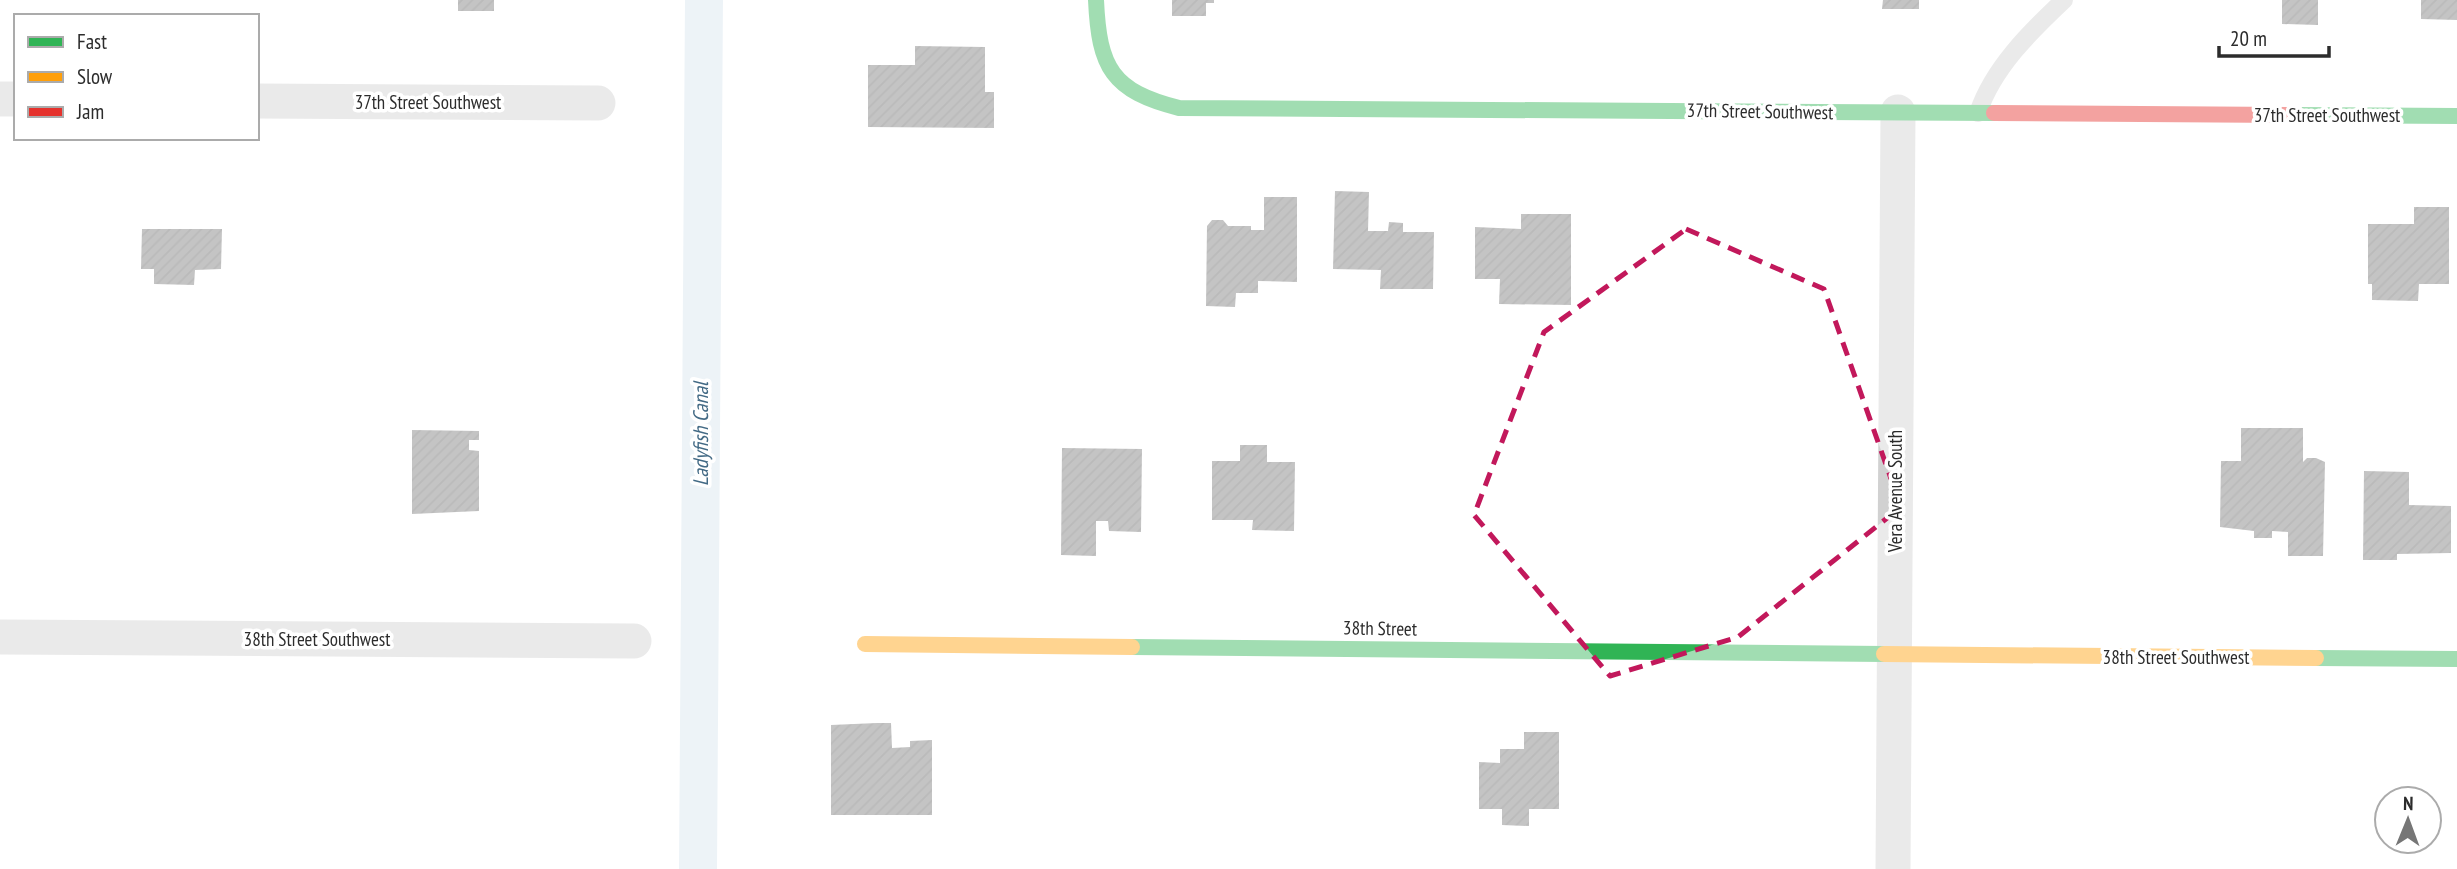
<svg xmlns="http://www.w3.org/2000/svg" width="2457" height="869" viewBox="0 0 2457 869" font-family="'PT Sans Narrow',sans-serif">
  <style>
    .lines { fill: none; stroke-linecap: round; stroke-linejoin: round }
    .canal { stroke: #d8e5ee; stroke-width: 38 }
    .building { fill: url(#building-hatch) }
    .lane { stroke: #d1d1d1; stroke-width: 18 }
    .street { stroke: #d1d1d1; stroke-width: 35 }
    .fast { stroke: #30b455; stroke-width: 16 }
    .slow { stroke: #ff9f0a; stroke-width: 16 }
    .jam { stroke: #e5322d; stroke-width: 16 }
    .marked { fill: none; stroke: #c2185b; stroke-width: 5; stroke-dasharray: 14 9; stroke-linejoin: round }
    .labels { text-anchor: middle; stroke-width: 7; stroke-linejoin: round; paint-order: stroke }
    .street-label { font-size: 19px; fill: #2c2c2c; stroke: #fff }
    .water-label { font-size: 21px; font-style: italic; fill: #436a85; stroke: #fff }
  </style>
  <defs>
    <pattern id="building-hatch" width="6" height="6" patternUnits="userSpaceOnUse" patternTransform="scale(1.75)"><rect width="6" height="6" fill="#7d7d7d"/><path d="M-1 1l2-2M0 6l6-6M5 7l2-2" fill="none" stroke="#676767"/></pattern>
  </defs>
  <rect width="100%" height="100%" fill="#fff"/>
  <g class="lines">
    <!-- canal -->
    <path class="canal" d="M 698,869 L 704,0"/>
  </g>
  <!-- building -->
  <g class="building">
    <rect x="458" y="0" width="36" height="11"/>
    <path d="M 1172,0 L 1214,0 L 1214,3 L 1206,3 L 1206,16 L 1172,16 Z"/>
    <path d="M 1883,0 L 1919,0 L 1919,9 L 1882,9 Z"/>
    <path d="M 2282,0 L 2318,0 L 2318,25 L 2282,24 Z"/>
    <path d="M 2421,0 L 2457,0 L 2457,20 L 2421,19 Z"/>
    <path d="M 915,46 L 985,47 L 985,92 L 994,92 L 994,128 L 868,127 L 868,65 L 915,65 Z"/>
    <path d="M 1335,191 L 1369,192 L 1368,231 L 1388,231 L 1389,222 L 1403,223 L 1403,232 L 1434,232 L 1433,289 L 1380,289 L 1381,270 L 1333,269 Z"/>
    <path d="M 1264,197 L 1297,197 L 1297,282 L 1258,281 L 1258,293 L 1236,293 L 1235,307 L 1206,306 L 1207,226 L 1212,220 L 1223,220 L 1228,226 L 1251,226 L 1251,230 L 1264,230 Z"/>
    <path d="M 2414,207 L 2449,207 L 2449,284 L 2419,284 L 2418,301 L 2372,300 L 2372,284 L 2368,284 L 2368,224 L 2414,224 Z"/>
    <path d="M 1521,214 L 1571,214 L 1571,305 L 1499,304 L 1500,279 L 1475,279 L 1475,227 L 1521,229 Z"/>
    <path d="M 142,229 L 222,229 L 221,269 L 195,270 L 194,285 L 154,284 L 154,269 L 141,269 Z"/>
    <path d="M 2241,428 L 2303,428 L 2303,462 L 2307,458 L 2316,458 L 2325,462 L 2323,556 L 2288,556 L 2288,532 L 2272,531 L 2272,538 L 2254,538 L 2254,531 L 2220,527 L 2221,461 L 2241,461 Z"/>
    <path d="M 412,430 L 479,431 L 479,440 L 469,440 L 469,450 L 479,451 L 479,511 L 412,514 Z"/>
    <path d="M 1240,445 L 1267,445 L 1267,462 L 1295,462 L 1294,531 L 1252,530 L 1253,520 L 1212,520 L 1212,461 L 1240,461 Z"/>
    <path d="M 1062,448 L 1142,449 L 1141,532 L 1109,531 L 1108,521 L 1096,521 L 1096,556 L 1061,555 Z"/>
    <path d="M 2364,471 L 2409,472 L 2409,505 L 2451,506 L 2451,553 L 2397,554 L 2397,560 L 2363,560 Z"/>
    <path d="M 877,723 L 891,723 L 892,748 L 910,747 L 910,741 L 932,740 L 932,815 L 831,815 L 831,725 Z"/>
    <path d="M 1524,732 L 1559,732 L 1559,809 L 1529,809 L 1529,826 L 1502,825 L 1502,809 L 1479,809 L 1479,762 L 1500,763 L 1500,749 L 1524,749 Z"/>
  </g>
  <g class="lines">
    <!-- lane -->
    <path class="lane" d="M 1978,113 C 1993,68 2030,32 2064,0"/>
    <!-- street -->
    <g class="street">
      <path d="M 0,99 L 16,99"/>
      <path d="M 257,101 L 598,103"/>
      <path d="M 0,637 L 634,641"/>
      <path d="M 1893,869 L 1898,112"/>
    </g>
    <!-- fast -->
    <g class="fast">
      <path d="M 1096,0 C 1099,68 1112,91 1179,108 L 1994,113"/>
      <path d="M 2298,115 L 2457,116"/>
      <path d="M 1132,647 L 1884,654"/>
      <path d="M 2316,658 L 2457,659"/>
    </g>
    <!-- slow -->
    <g class="slow">
      <path d="M 865,644 L 1132,647"/>
      <path d="M 1884,654 L 2316,658"/>
    </g>
    <!-- jam -->
    <path class="jam" d="M 1994,113 L 2298,115"/>
  </g>
  <!-- marked area -->
  <path d="M0 0H2457V869H0ZM 1686,229 L 1824,289 L 1901,507 L 1738,637 L 1610,676 L 1474,515 L 1544,332 Z" fill="#fff" fill-opacity=".55" fill-rule="evenodd"/>
  <path class="marked" d="M 1686,229 L 1824,289 L 1901,507 L 1738,637 L 1610,676 L 1474,515 L 1544,332 Z"/>
  <g class="labels">
    <!-- street labels -->
    <g class="street-label">
      <text x="428" y="109">37th Street Southwest</text>
      <text transform="translate(1760 111) rotate(1)" y="7">37th Street Southwest</text>
      <text x="2327" y="122">37th Street Southwest</text>
      <text transform="translate(1895 491) rotate(-90)" y="7">Vera Avenue South</text>
      <text transform="translate(1380 628) rotate(1)" y="7">38th Street</text>
      <text x="317" y="646">38th Street Southwest</text>
      <text x="2176" y="664">38th Street Southwest</text>
    </g>
    <!-- water labels -->
    <g class="water-label">
      <text transform="translate(701 434) rotate(-90)" y="7">Ladyfish Canal</text>
    </g>
  </g>
  <!-- legend -->
  <rect x="14" y="14" width="245" height="126" fill="#ffffff" stroke="#ababab" stroke-width="2"/>
  <rect x="28" y="37" width="35" height="10" fill="#30b455" stroke="#ababab" stroke-width="2"/>
  <text x="77" y="49" font-size="21" fill="#2c2c2c">Fast</text>
  <rect x="28" y="72" width="35" height="10" fill="#ff9f0a" stroke="#ababab" stroke-width="2"/>
  <text x="77" y="84" font-size="21" fill="#2c2c2c">Slow</text>
  <rect x="28" y="107" width="35" height="10" fill="#e5322d" stroke="#ababab" stroke-width="2"/>
  <text x="77" y="119" font-size="21" fill="#2c2c2c">Jam</text>
  <!-- north arrow -->
  <g transform="translate(2408 820) rotate(1)"><circle r="33" fill="#ffffff" stroke="#ababab" stroke-width="2"/>
  <path d="M0-5L12 26L0 18L-12 26Z" fill="#767676"/>
  <text y="-10" font-size="19" font-weight="bold" text-anchor="middle" fill="#2c2c2c">N</text>
  </g>
  <!-- scale -->
  <path d="M2219 46v10h110v-10" fill="none" stroke="#2c2c2c" stroke-width="3.5"/>
  <text x="2230" y="46" font-size="21" fill="#2c2c2c" stroke="#ffffff" stroke-width="5" paint-order="stroke">20 m</text>
</svg>
